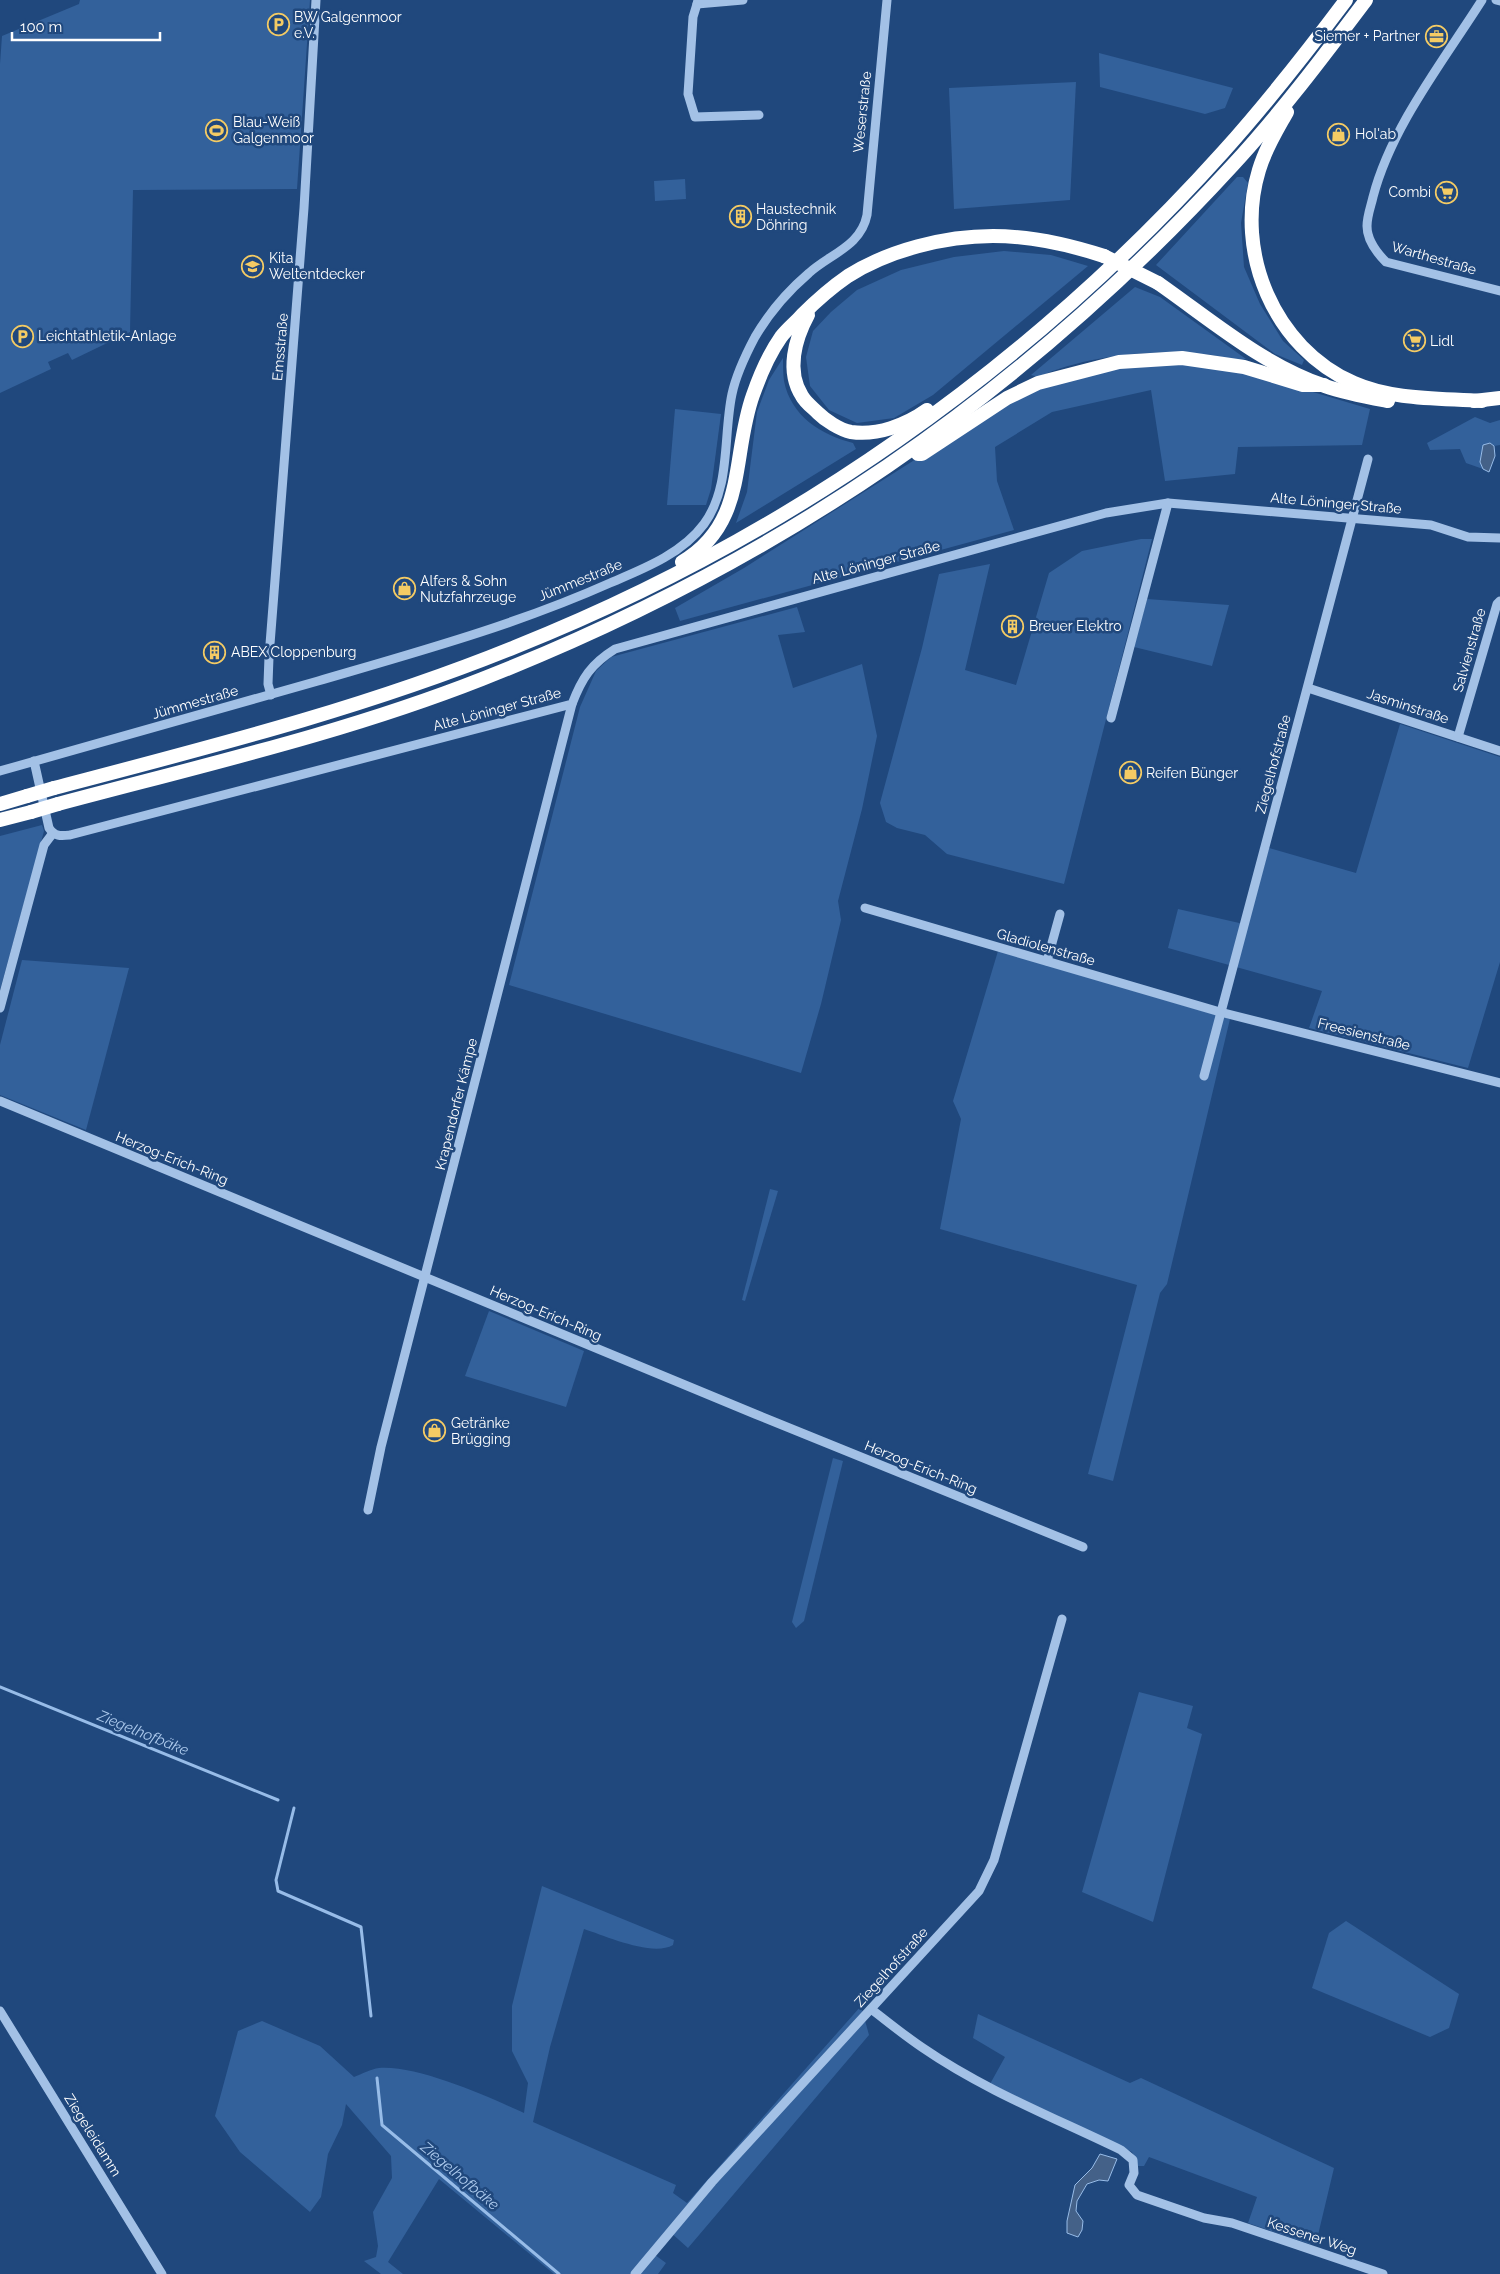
<svg xmlns="http://www.w3.org/2000/svg" width="1500" height="2274" viewBox="0 0 1500 2274" font-family="Raleway,sans-serif">
  <style>
    .green { fill: #33619b }
    .water { fill: #446188; stroke: #97bce8 }
    .lines { fill: none; stroke-linecap: round; stroke-linejoin: round }
    .stream { stroke: #97bce8; stroke-width: 3 }
    .minor { stroke: #a3c1e6; stroke-width: 9 }
    .highway { stroke: #fff; stroke-width: 14 }
    .highway-bridge { stroke: #fff; stroke-width: 14 }
    .labels { text-anchor: middle; stroke-width: 5; stroke-linejoin: round; paint-order: stroke }
    .poi-label { font-size: 14px; fill: #fff; stroke: #20487d; text-anchor: start }
    .street-label { font-size: 14px; fill: #fff; stroke: #20487d }
    .water-label { font-size: 15px; font-style: italic; fill: #aecbee; stroke: #20487d }
  </style>
  <rect width="100%" height="100%" fill="#20487d"/>
  <!-- green -->
  <g class="green">
    <path d="M 80,0 L 310,0 L 297,189 L 133,190 L 130,332 L 72,360 L 68,353 L 48,362 L 51,369 L 0,393 L 0,64 L 2,36 L 79,4 Z"/>
    <path d="M 1099,53 L 1233,88 L 1225,108 L 1205,114 L 1100,87 Z"/>
    <path d="M 1076,82 L 1070,200 L 954,209 L 949,88 Z"/>
    <path d="M 1237,177 L 1243,177 L 1248,183 L 1241,223 L 1244,267 L 1260,304 L 1283,341 L 1304,360 L 1302,365 L 1275,354 L 1156,265 Z"/>
    <path d="M 685,179 L 686,199 L 655,201 L 654,181 Z"/>
    <path d="M 1004,251 L 1051,255 L 1088,266 L 933,395 L 894,418 L 857,423 L 829,410 L 810,386 L 806,357 L 813,331 L 831,312 L 857,290 L 901,270 L 954,257 Z"/>
    <path d="M 1135,287 L 1160,297 L 1246,359 C 1235,363 1223,356 1212,355 C 1203,354 1194,353 1185,353 C 1140,350 1079,358 1038,377 L 1031,375 Z"/>
    <path d="M 783,358 C 783,365 783,374 784,381 C 791,416 821,435 853,443 L 856,449 L 736,523 L 747,492 L 757,412 L 769,380 Z"/>
    <path d="M 1179,363 L 1242,371 L 1370,409 L 1362,445 L 1238,447 L 1235,474 L 1165,481 L 1151,390 L 1052,412 L 995,447 L 997,481 L 1014,530 L 680,621 L 675,608 L 744,568 L 1006,402 L 1035,390 L 1117,368 Z"/>
    <path d="M 675,409 L 721,414 L 711,489 L 706,505 L 667,505 Z"/>
    <path d="M 1475,417 L 1490,423 L 1500,420 L 1500,445 L 1494,446 L 1490,443 L 1483,445 L 1480,462 L 1483,469 L 1466,463 L 1460,449 L 1430,450 L 1427,443 Z"/>
    <path d="M 1141,539 L 1152,539 L 1064,884 L 947,854 L 925,835 L 897,828 L 886,822 L 880,803 L 922,648 L 939,574 L 990,564 L 965,670 L 1016,685 L 1049,573 L 1082,551 Z"/>
    <path d="M 1147,599 L 1229,605 L 1212,666 L 1134,647 Z"/>
    <path d="M 797,607 L 805,632 L 778,635 L 793,688 L 862,664 L 877,736 L 862,809 L 838,901 L 841,920 L 821,1004 L 801,1073 L 509,985 L 580,707 L 596,671 L 611,657 Z"/>
    <path d="M 1400,724 L 1500,757 L 1500,962 L 1468,1068 L 1309,1028 L 1322,991 L 1168,948 L 1178,909 L 1248,925 L 1269,848 L 1356,873 Z"/>
    <path d="M 42,825 L 44,831 L 41,842 L 0,990 L 0,836 Z"/>
    <path d="M 998,951 L 1230,1019 L 1167,1284 L 1160,1293 L 1113,1481 L 1088,1474 L 1137,1285 L 940,1229 L 961,1119 L 953,1101 Z"/>
    <path d="M 22,960 L 129,968 L 86,1130 L 0,1095 L 0,1045 Z"/>
    <path d="M 770,1189 L 778,1191 L 745,1301 L 742,1300 Z"/>
    <path d="M 489,1311 L 584,1351 L 566,1407 L 465,1376 Z"/>
    <path d="M 833,1458 L 843,1461 L 804,1621 L 796,1628 L 792,1622 Z"/>
    <path d="M 1139,1692 L 1193,1706 L 1187,1728 L 1202,1734 L 1153,1922 L 1082,1892 Z"/>
    <path d="M 542,1886 L 674,1940 L 673,1945 C 652,1957 606,1936 584,1929 L 550,2047 L 533,2122 L 676,2185 L 673,2193 L 687,2203 L 861,2006 L 869,2035 L 688,2248 L 669,2231 L 651,2252 L 666,2263 L 658,2274 L 554,2274 L 439,2179 L 388,2262 L 403,2274 L 381,2274 L 364,2261 L 376,2257 L 378,2246 L 373,2212 L 392,2178 L 391,2156 L 346,2104 L 342,2125 L 328,2154 L 321,2197 L 310,2212 L 240,2152 L 215,2116 L 238,2031 L 262,2021 L 320,2046 L 354,2077 C 362,2074 371,2069 379,2068 C 418,2065 489,2097 524,2113 L 528,2083 L 512,2051 L 512,2006 Z"/>
    <path d="M 1346,1921 L 1459,1994 L 1449,2028 L 1430,2037 L 1312,1988 L 1329,1933 Z"/>
    <path d="M 978,2014 L 1130,2083 L 1141,2078 L 1334,2168 L 1318,2235 L 1313,2237 L 1310,2244 L 1248,2223 L 1257,2197 L 1149,2157 L 1144,2166 L 1138,2166 L 1132,2152 L 990,2084 L 1005,2057 L 973,2038 Z"/>
  </g>
  <!-- water -->
  <g class="water">
    <path d="M 1490,443 L 1494,446 L 1495,456 L 1489,472 L 1483,469 L 1480,462 L 1483,445 Z"/>
    <path d="M 1100,2154 L 1117,2159 L 1108,2181 L 1099,2180 L 1087,2184 L 1077,2201 L 1076,2211 L 1083,2221 L 1082,2230 L 1078,2237 L 1067,2233 L 1067,2221 L 1075,2185 L 1092,2168 Z"/>
  </g>
  <g class="lines">
    <!-- stream -->
    <g class="stream">
      <path d="M 0,1687 L 278,1800"/>
      <path d="M 294,1808 L 276,1880 L 278,1891 L 361,1927 L 371,2016"/>
      <path d="M 377,2078 L 382,2125 L 559,2274"/>
    </g>
    <!-- minor -->
    <g class="minor">
      <path d="M 698,0 L 697,4 L 743,0"/>
      <path d="M 1482,0 C 1444,60 1391,127 1373,197 C 1371,206 1367,216 1367,226 C 1367,241 1377,253 1386,262 L 1500,291"/>
      <path d="M 1496,0 L 1500,1"/>
      <path d="M 697,4 L 693,17 L 688,94 L 695,117 L 759,115"/>
      <path d="M 1308,688 L 1500,751"/>
      <path d="M 271,695 L 268,684 L 269,657 L 304,208 L 316,0"/>
      <path d="M 1111,718 L 1168,503"/>
      <path d="M 1458,737 L 1497,604 L 1500,601"/>
      <path d="M 34,761 L 49,828 C 55,837 61,836 70,835 L 572,704 C 582,678 591,664 615,649 L 1106,513 L 1168,503 L 1431,525 L 1468,537 L 1500,538"/>
      <path d="M 0,771 C 106,742 212,712 318,681 C 417,652 516,625 610,583 C 643,569 682,554 704,524 C 731,487 723,436 732,394 C 736,375 746,354 755,337 C 769,313 788,291 809,273 C 830,254 861,246 867,215 L 887,0"/>
      <path d="M 865,908 L 1220,1012 L 1500,1083"/>
      <path d="M 1047,961 L 1060,914"/>
      <path d="M 0,1008 L 44,845 L 53,833"/>
      <path d="M 1204,1076 L 1368,459"/>
      <path d="M 0,1101 L 755,1414 L 1083,1547"/>
      <path d="M 368,1510 L 381,1447 L 572,704"/>
      <path d="M 871,2009 C 888,2022 905,2036 923,2048 C 984,2090 1055,2118 1121,2150 L 1133,2160 L 1134,2173 L 1129,2185 L 1137,2195 L 1166,2205 L 1204,2218 L 1232,2223 L 1383,2274"/>
      <path d="M 0,2011 L 162,2274"/>
      <path d="M 635,2274 L 712,2182 L 979,1891 L 994,1860 L 1062,1619"/>
    </g>
    <!-- highway -->
    <g class="highway">
      <path d="M 1287,112 C 1277,130 1265,149 1259,170 C 1234,252 1274,348 1354,383 C 1392,400 1440,398 1482,401"/>
      <path d="M 1158,283 C 1211,320 1263,365 1325,386 C 1345,393 1367,397 1388,401"/>
      <path d="M 808,315 C 795,339 786,371 802,396 C 805,402 813,408 818,413 C 825,420 840,430 851,432 C 877,436 906,425 927,410"/>
      <path d="M 1474,401 L 1500,398"/>
      <path d="M 918,454 L 922,454 L 1007,398 L 1038,383 L 1119,362 L 1182,358 L 1244,367 L 1303,385 L 1324,385"/>
      <path d="M 682,562 C 748,523 731,456 753,395 C 760,375 769,354 781,337 C 787,329 796,322 802,315 C 816,301 832,287 848,276 C 889,250 945,236 993,236 C 1032,236 1067,244 1104,256"/>
      <path d="M 54,788 C 210,747 365,708 515,647 C 786,539 1029,368 1223,152 C 1267,103 1307,52 1346,0"/>
      <path d="M 0,804 L 27,796"/>
      <path d="M 58,804 C 200,766 345,733 482,679 C 775,564 1019,398 1232,166 C 1280,114 1323,57 1366,0"/>
      <path d="M 0,820 L 31,812"/>
    </g>
    <!-- highway-bridge -->
    <g class="highway-bridge">
      <path d="M 1104,256 L 1158,283"/>
      <path d="M 27,796 L 54,788"/>
      <path d="M 31,812 L 58,804"/>
    </g>
  </g>
  <!-- icons -->
  <defs>
    <symbol id="parking-ring" viewBox="-11 -11 22 22"><circle r="9.5" fill="#20487d" stroke="#f4cb64" stroke-width="1.5"/><path d="M-3.5-5.5H1a3.5 3.5 0 0 1 0 7H-1V5.5H-3.5ZM-1-3.4V-.6H.8a1.4 1.4 0 0 0 0-2.8Z" fill="#f4cb64"/></symbol>
    <symbol id="office-ring" viewBox="-11 -11 22 22"><circle r="9.5" fill="#20487d" stroke="#f4cb64" stroke-width="1.5"/><path d="M-6-3h4V-5.5h4V-3h4V5H-6ZM-1-4.5V-3h2v-1.5ZM-6 0V1H6V0Z" fill="#f4cb64"/></symbol>
    <symbol id="stadium-ring" viewBox="-11 -11 22 22"><circle r="9.5" fill="#20487d" stroke="#f4cb64" stroke-width="1.5"/><path d="M0-5a6.5 5 0 1 0 0 10a6.5 5 0 1 0 0-10ZM-3.5-1.8h7v3.6h-7Z" fill="#f4cb64"/></symbol>
    <symbol id="shop-ring" viewBox="-11 -11 22 22"><circle r="9.5" fill="#20487d" stroke="#f4cb64" stroke-width="1.5"/><path d="M-5-2.5h2.3a2.7 3.5 0 0 1 5.4 0H5L5.5 6h-11ZM-1.5-2.5h3a1.5 2.3 0 0 0-3 0Z" fill="#f4cb64"/></symbol>
    <symbol id="supermarket-ring" viewBox="-11 -11 22 22"><circle r="9.5" fill="#20487d" stroke="#f4cb64" stroke-width="1.5"/><path d="M-6-5.5h2.5l.6 2H6L4.5 2H-2.5L-4.4-4H-6ZM-1.5 3.2a1.3 1.3 0 1 0 .1 0ZM3 3.2a1.3 1.3 0 1 0 .1 0Z" fill="#f4cb64"/></symbol>
    <symbol id="building-ring" viewBox="-11 -11 22 22"><circle r="9.5" fill="#20487d" stroke="#f4cb64" stroke-width="1.5"/><path d="M-4-6H4V6H1V3H-1V6H-4ZM-2.5-4.3h1.7v1.8h-1.7ZM.8-4.3h1.7v1.8H.8ZM-2.5-1h1.7V.8h-1.7ZM.8-1h1.7V.8H.8Z" fill="#f4cb64"/></symbol>
    <symbol id="school-ring" viewBox="-11 -11 22 22"><circle r="9.5" fill="#20487d" stroke="#f4cb64" stroke-width="1.5"/><path d="M0-5L7-2L0 1L-7-2ZM-4 1L0 2.5L4 1V4Q0 6-4 4Z" fill="#f4cb64"/></symbol>
  </defs>
  <g fill-rule="evenodd">
    <use href="#parking-ring" x="266" y="12" width="25" height="25"/>
    <use href="#office-ring" x="1424" y="24" width="25" height="25"/>
    <use href="#stadium-ring" x="204" y="118" width="25" height="25"/>
    <use href="#shop-ring" x="1326" y="122" width="25" height="25"/>
    <use href="#supermarket-ring" x="1434" y="180" width="25" height="25"/>
    <use href="#building-ring" x="728" y="204" width="25" height="25"/>
    <use href="#school-ring" x="240" y="254" width="25" height="25"/>
    <use href="#parking-ring" x="10" y="324" width="25" height="25"/>
    <use href="#supermarket-ring" x="1402" y="328" width="25" height="25"/>
    <use href="#shop-ring" x="392" y="576" width="25" height="25"/>
    <use href="#building-ring" x="1000" y="614" width="25" height="25"/>
    <use href="#building-ring" x="202" y="640" width="25" height="25"/>
    <use href="#shop-ring" x="1118" y="760" width="25" height="25"/>
    <use href="#shop-ring" x="422" y="1418" width="25" height="25"/>
  </g>
  <g class="labels">
    <!-- poi labels -->
    <g class="poi-label">
      <text x="294" y="22">BW Galgenmoor<tspan x="294" dy="16">e.V.</tspan></text>
      <text x="1420" y="41" text-anchor="end">Siemer + Partner</text>
      <text x="233" y="127">Blau-Weiß<tspan x="233" dy="16">Galgenmoor</tspan></text>
      <text x="1355" y="139">Hol'ab</text>
      <text x="1431" y="197" text-anchor="end">Combi</text>
      <text x="756" y="214">Haustechnik<tspan x="756" dy="16">Döhring</tspan></text>
      <text x="269" y="263">Kita<tspan x="269" dy="16">Weltentdecker</tspan></text>
      <text x="38" y="341">Leichtathletik-Anlage</text>
      <text x="1430" y="346">Lidl</text>
      <text x="420" y="586">Alfers &amp; Sohn<tspan x="420" dy="16">Nutzfahrzeuge</tspan></text>
      <text x="1029" y="631">Breuer Elektro</text>
      <text x="231" y="657">ABEX Cloppenburg</text>
      <text x="1146" y="778">Reifen Bünger</text>
      <text x="451" y="1428">Getränke<tspan x="451" dy="16">Brügging</tspan></text>
    </g>
    <!-- street labels -->
    <g class="street-label">
      <text transform="translate(862 112) rotate(-84)" y="5">Weserstraße</text>
      <text transform="translate(1434 258) rotate(16)" y="5">Warthestraße</text>
      <text transform="translate(280 347) rotate(-85)" y="5">Emsstraße</text>
      <text transform="translate(1336 503) rotate(5)" y="5">Alte Löninger Straße</text>
      <text transform="translate(876 562) rotate(-15)" y="5">Alte Löninger Straße</text>
      <text transform="translate(580 580) rotate(-22)" y="5">Jümmestraße</text>
      <text transform="translate(1469 650) rotate(-74)" y="5">Salvienstraße</text>
      <text transform="translate(195 702) rotate(-16)" y="5">Jümmestraße</text>
      <text transform="translate(1408 706) rotate(18)" y="5">Jasminstraße</text>
      <text transform="translate(497 709) rotate(-15)" y="5">Alte Löninger Straße</text>
      <text transform="translate(1273 764) rotate(-75)" y="5">Ziegelhofstraße</text>
      <text transform="translate(1046 947) rotate(16)" y="5">Gladiolenstraße</text>
      <text transform="translate(1364 1034) rotate(14)" y="5">Freesienstraße</text>
      <text transform="translate(456 1104) rotate(-76)" y="5">Krapendorfer Kämpe</text>
      <text transform="translate(172 1158) rotate(22)" y="5">Herzog-Erich-Ring</text>
      <text transform="translate(546 1313) rotate(23)" y="5">Herzog-Erich-Ring</text>
      <text transform="translate(921 1467) rotate(22)" y="5">Herzog-Erich-Ring</text>
      <text transform="translate(891 1967) rotate(-48)" y="5">Ziegelhofstraße</text>
      <text transform="translate(93 2135) rotate(58)" y="5">Ziegeleidamm</text>
      <text transform="translate(1312 2236) rotate(18)" y="5">Kessener Weg</text>
    </g>
    <!-- water labels -->
    <g class="water-label">
      <text transform="translate(143 1733) rotate(22)" y="5">Ziegelhofbäke</text>
      <text transform="translate(460 2176) rotate(40)" y="5">Ziegelhofbäke</text>
    </g>
  </g>
  <!-- scale -->
  <path d="M12 32v8h148v-8" fill="none" stroke="#ffffff" stroke-width="2.5"/>
  <text x="20" y="32" font-size="15" fill="#ffffff" stroke="#20487d" stroke-width="4" paint-order="stroke">100 m</text>
</svg>
